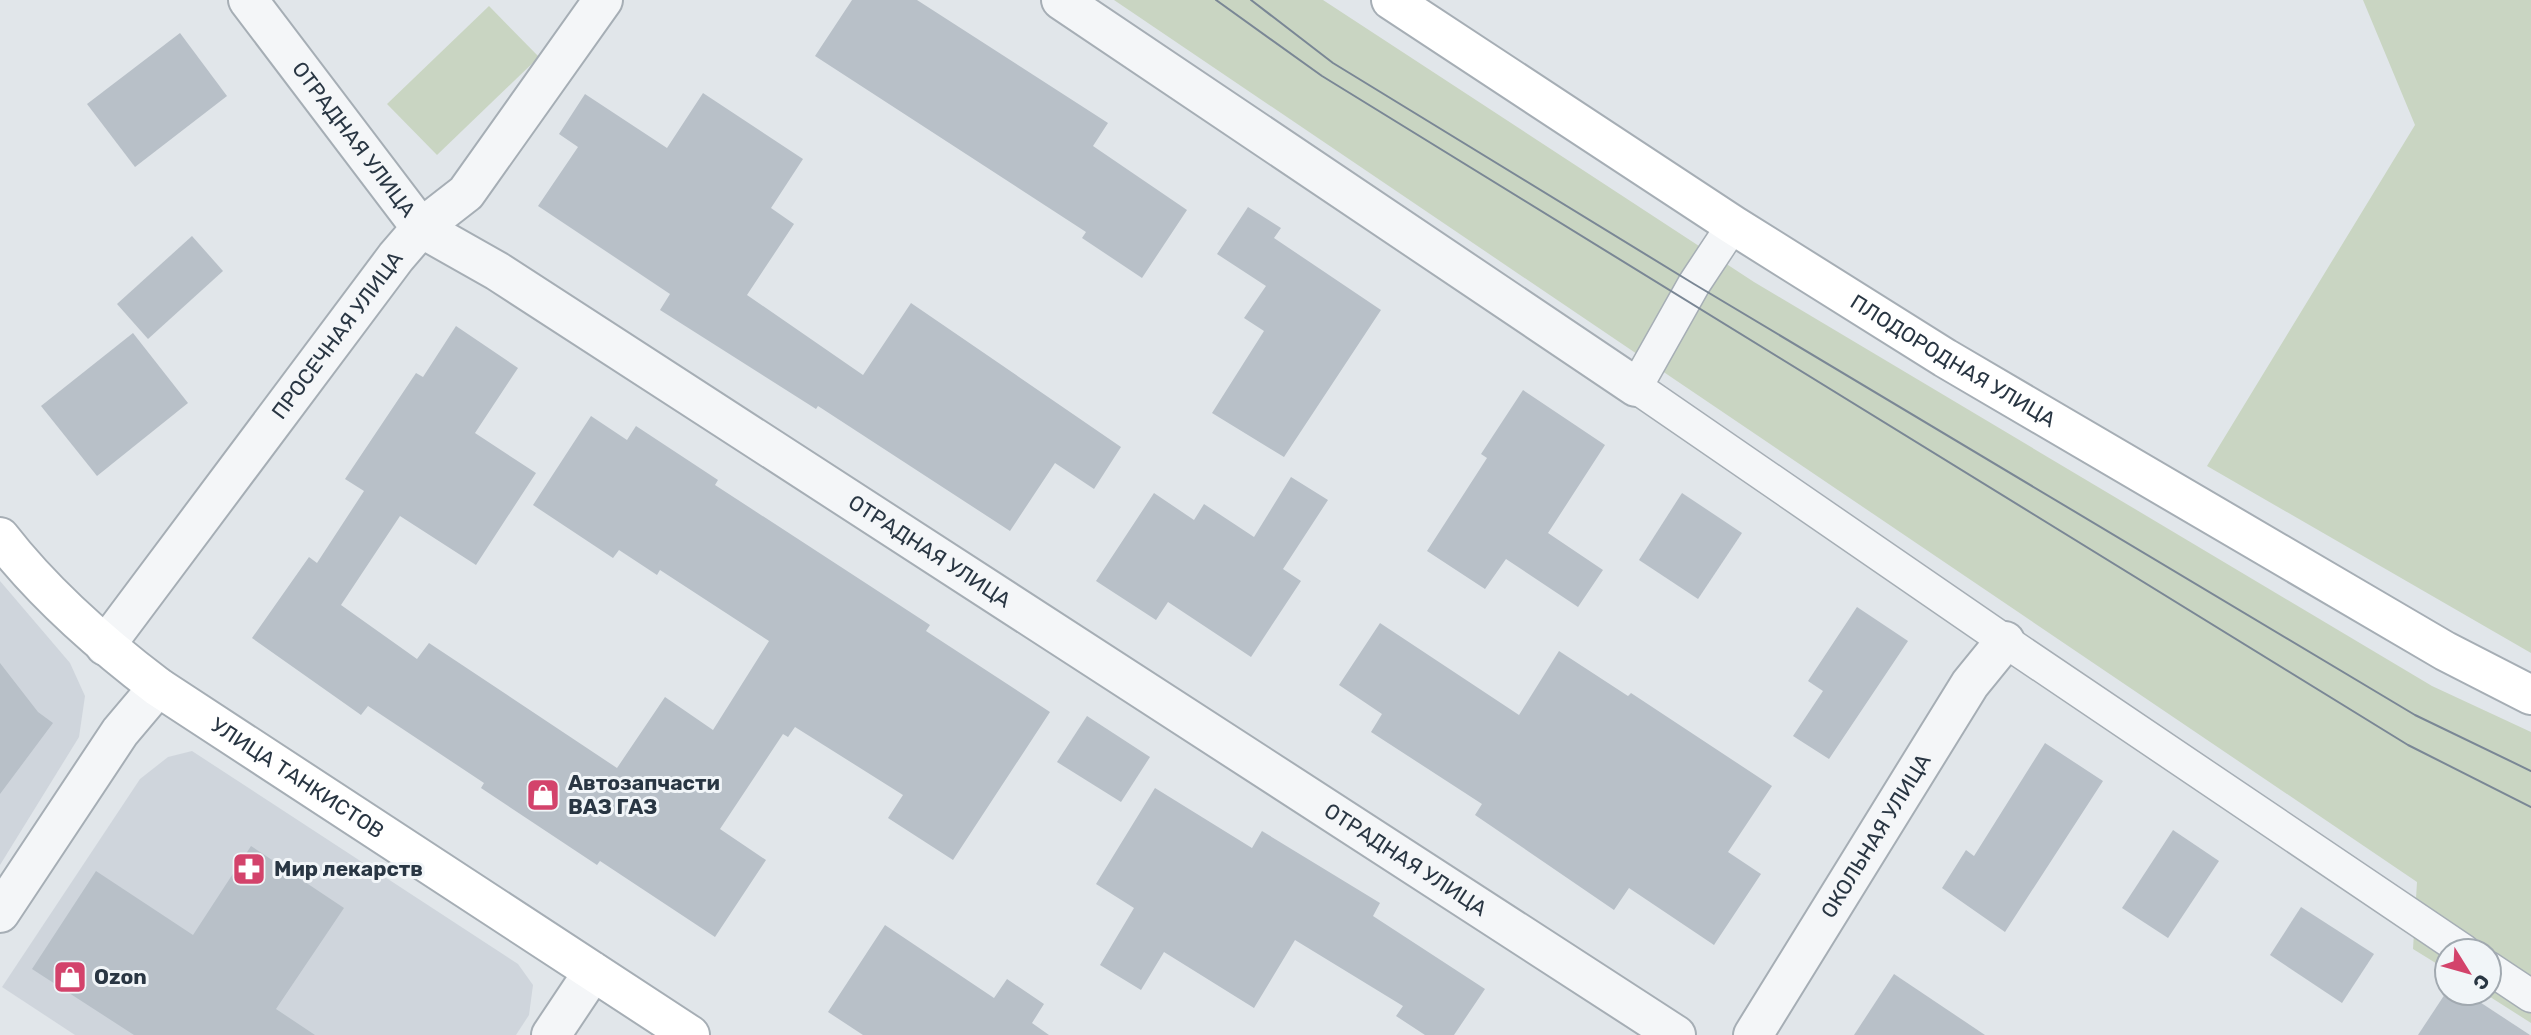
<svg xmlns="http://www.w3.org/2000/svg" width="2531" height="1035" viewBox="0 0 2531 1035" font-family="Rubik,sans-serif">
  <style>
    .built { fill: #cfd5dc }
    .green { fill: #c9d5c2 }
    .building { fill: #b8c0c8 }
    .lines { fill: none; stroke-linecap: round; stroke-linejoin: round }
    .service-casing { stroke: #a6aeb5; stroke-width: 35 }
    .minor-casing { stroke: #a6aeb5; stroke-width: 42 }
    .tertiary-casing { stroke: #a6aeb5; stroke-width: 42 }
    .secondary-casing { stroke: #a6aeb5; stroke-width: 42 }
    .service { stroke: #f4f6f8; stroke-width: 32 }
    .minor { stroke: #f4f6f8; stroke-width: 38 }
    .tertiary { stroke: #f4f6f8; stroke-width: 38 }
    .secondary { stroke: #fff; stroke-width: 38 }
    .tram { stroke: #7a8795; stroke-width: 2 }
    .labels { text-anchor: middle; stroke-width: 6; stroke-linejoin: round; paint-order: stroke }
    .street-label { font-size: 21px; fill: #293643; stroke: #f1f5f8 }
    .poi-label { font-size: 21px; font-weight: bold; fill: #293643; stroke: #f1f5f8; text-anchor: start }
  </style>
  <rect width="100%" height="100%" fill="#e1e6ea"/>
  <!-- built -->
  <g class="built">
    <path d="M 0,581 L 70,663 L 85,696 L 79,737 L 0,865 Z"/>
    <path d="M 192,751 L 518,964 L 533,985 L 529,1015 L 516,1035 L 75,1035 L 2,987 L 140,779 L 168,757 Z"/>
  </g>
  <!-- green -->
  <g class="green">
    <path d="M 1114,0 L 1323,0 L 1754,282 L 2432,686 L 2531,732 L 2531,1023 L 2484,993 L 2489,993 L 2489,951 L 2447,951 L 2447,970 L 2413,949 L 2417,882 Z"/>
    <path d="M 2363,0 L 2531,0 L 2531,653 L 2207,466 L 2415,125 Z"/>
    <path d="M 489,6 L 539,57 L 437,155 L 387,104 Z"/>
  </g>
  <!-- building -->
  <g class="building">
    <path d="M 852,0 L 917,0 L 1108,123 L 1093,146 L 1187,210 L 1142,278 L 1082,238 L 1086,232 L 815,56 Z"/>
    <path d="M 180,33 L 227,96 L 135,167 L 87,104 Z"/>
    <path d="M 703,93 L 803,159 L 771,208 L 794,224 L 747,295 L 863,375 L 911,303 L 1121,447 L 1094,489 L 1055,463 L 1010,531 L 818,406 L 816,409 L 660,310 L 670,294 L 538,206 L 578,147 L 559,134 L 585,94 L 667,148 Z"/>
    <path d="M 1248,207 L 1281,228 L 1274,238 L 1381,310 L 1284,457 L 1212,413 L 1264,331 L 1244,318 L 1266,286 L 1217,254 Z"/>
    <path d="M 192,236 L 223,271 L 148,339 L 117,304 Z"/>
    <path d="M 456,326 L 518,368 L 475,433 L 536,473 L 476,565 L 400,516 L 341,605 L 417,659 L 429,643 L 617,768 L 665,697 L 713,730 L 769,641 L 660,570 L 657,575 L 619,550 L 613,558 L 533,505 L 591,416 L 627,440 L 636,426 L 718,480 L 715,485 L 930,625 L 926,631 L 1050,712 L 953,860 L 888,818 L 903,795 L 795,727 L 788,737 L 783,734 L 720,829 L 766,860 L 715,937 L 600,861 L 597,865 L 481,788 L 484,783 L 368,706 L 361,715 L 252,638 L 309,557 L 317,563 L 364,491 L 345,479 L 416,373 L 423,377 Z"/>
    <path d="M 133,333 L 188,403 L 97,476 L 41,406 Z"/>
    <path d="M 1523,390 L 1605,445 L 1548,533 L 1603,570 L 1578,607 L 1506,559 L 1485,589 L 1427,551 L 1487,458 L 1481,454 Z"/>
    <path d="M 1291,477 L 1328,500 L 1283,569 L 1301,581 L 1251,657 L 1168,602 L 1156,620 L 1096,581 L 1154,493 L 1194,520 L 1204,504 L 1254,537 Z"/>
    <path d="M 1682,493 L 1742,533 L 1698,599 L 1639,560 Z"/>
    <path d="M 1857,607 L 1908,641 L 1829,759 L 1793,736 L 1823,691 L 1808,681 Z"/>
    <path d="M 1380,623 L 1519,715 L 1559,651 L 1628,696 L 1631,693 L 1772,786 L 1728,852 L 1761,874 L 1714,945 L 1629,888 L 1614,910 L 1475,815 L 1482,804 L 1371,732 L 1382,714 L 1339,685 Z"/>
    <path d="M 0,663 L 38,712 L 53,723 L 0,794 Z"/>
    <path d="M 1087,716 L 1150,757 L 1121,802 L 1057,762 Z"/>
    <path d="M 2045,743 L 2103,781 L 2005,932 L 1942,888 L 1966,850 L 1974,856 Z"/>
    <path d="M 1155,788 L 1252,848 L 1262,831 L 1380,903 L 1373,916 L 1485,989 L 1454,1035 L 1425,1035 L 1396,1016 L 1403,1006 L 1295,940 L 1254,1008 L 1164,952 L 1141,990 L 1100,965 L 1134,908 L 1096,884 Z"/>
    <path d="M 2173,830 L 2219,861 L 2168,938 L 2122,908 Z"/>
    <path d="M 251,846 L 344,908 L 276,1009 L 315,1035 L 134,1035 L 32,969 L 96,871 L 193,935 Z"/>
    <path d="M 2301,907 L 2374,954 L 2342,1003 L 2270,955 Z"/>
    <path d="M 885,925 L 994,998 L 1007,979 L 1044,1004 L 1032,1023 L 1049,1035 L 863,1035 L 828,1012 Z"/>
    <path d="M 1894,974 L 1985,1035 L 1854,1035 Z"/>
    <path d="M 2447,991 L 2466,993 L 2530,1035 L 2418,1035 Z"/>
  </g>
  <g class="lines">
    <defs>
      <g id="service">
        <path d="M 1733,225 L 1694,284 L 1636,387 L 2005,641 L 2464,951"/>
        <path d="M 2489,968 L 2531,996"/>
      </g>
      <g id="minor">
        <path id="s1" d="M 248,0 L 421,228 L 497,271 L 1676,1035"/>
        <path d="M 1061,0 L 1636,387"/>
        <path id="s2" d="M 105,646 L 396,257 L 421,228 L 466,193 L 603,0"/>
        <path d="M 0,913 L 120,732 L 158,687"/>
        <path id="s3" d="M 1753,1035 L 1970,684 L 2005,641"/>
      </g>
      <path id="tertiary" d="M 551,1035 L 593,972"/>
      <g id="secondary">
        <path id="s4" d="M 1391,0 L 1733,225 L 1945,358 L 2445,651 L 2531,695"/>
        <path id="s5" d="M 0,537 C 45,595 100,643 158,687 L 690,1035"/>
      </g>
    </defs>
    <!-- service casing -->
    <use href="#service" class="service-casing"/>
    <!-- minor casing -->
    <use href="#minor" class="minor-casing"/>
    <!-- tertiary casing -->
    <use href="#tertiary" class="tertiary-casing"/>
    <!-- secondary casing -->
    <use href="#secondary" class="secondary-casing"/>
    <!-- service -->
    <use href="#service" class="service"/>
    <!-- minor -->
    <use href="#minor" class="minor"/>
    <!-- tertiary -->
    <use href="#tertiary" class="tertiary"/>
    <!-- secondary -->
    <use href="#secondary" class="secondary"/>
    <!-- tram -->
    <g class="tram">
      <path d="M 1216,0 L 1322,76 L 2408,745 L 2531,807"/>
      <path d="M 1251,0 L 1333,63 L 1694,284 L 2415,715 L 2531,771"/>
    </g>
  </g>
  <!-- icons -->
  <defs>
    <symbol id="shop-square" viewBox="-11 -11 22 22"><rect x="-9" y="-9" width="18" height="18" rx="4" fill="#d3436b" stroke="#f1f5f8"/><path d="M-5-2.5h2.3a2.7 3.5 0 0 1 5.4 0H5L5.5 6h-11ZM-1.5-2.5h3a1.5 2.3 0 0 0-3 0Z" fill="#fff"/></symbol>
    <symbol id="pharmacy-square" viewBox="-11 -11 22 22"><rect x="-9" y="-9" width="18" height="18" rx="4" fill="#d3436b" stroke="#f1f5f8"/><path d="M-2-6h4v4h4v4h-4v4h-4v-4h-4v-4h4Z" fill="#fff"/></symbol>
  </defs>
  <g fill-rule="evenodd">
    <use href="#shop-square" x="524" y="776" width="38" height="38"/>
    <use href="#pharmacy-square" x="230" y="850" width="38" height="38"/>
    <use href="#shop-square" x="51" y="958" width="38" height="38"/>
  </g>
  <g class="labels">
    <!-- street labels -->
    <g class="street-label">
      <text dy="7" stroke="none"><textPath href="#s1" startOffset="175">ОТРАДНАЯ УЛИЦА</textPath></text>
      <text dy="7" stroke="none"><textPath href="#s2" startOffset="388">ПРОСЕЧНАЯ УЛИЦА</textPath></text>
      <text dy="7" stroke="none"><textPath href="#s4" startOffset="668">ПЛОДОРОДНАЯ УЛИЦА</textPath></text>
      <text dy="7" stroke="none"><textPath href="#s1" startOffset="889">ОТРАДНАЯ УЛИЦА</textPath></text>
      <text dy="7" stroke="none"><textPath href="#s5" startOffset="385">УЛИЦА ТАНКИСТОВ</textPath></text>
      <text dy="7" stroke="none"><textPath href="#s3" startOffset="234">ОКОЛЬНАЯ УЛИЦА</textPath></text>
      <text dy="7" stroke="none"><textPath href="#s1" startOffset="1456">ОТРАДНАЯ УЛИЦА</textPath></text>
    </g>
    <!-- poi labels -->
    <g class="poi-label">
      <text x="568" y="790">Автозапчасти<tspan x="568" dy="24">ВАЗ ГАЗ</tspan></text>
      <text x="274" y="876">Мир лекарств</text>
      <text x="94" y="984">Ozon</text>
    </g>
  </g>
  <!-- north arrow -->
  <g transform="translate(2468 972) rotate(127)"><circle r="33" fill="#f1f5f8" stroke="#a1a9b0" stroke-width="2"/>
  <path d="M0-5L12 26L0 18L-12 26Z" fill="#d3436b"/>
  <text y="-10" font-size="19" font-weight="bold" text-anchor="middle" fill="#293643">С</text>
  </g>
</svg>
